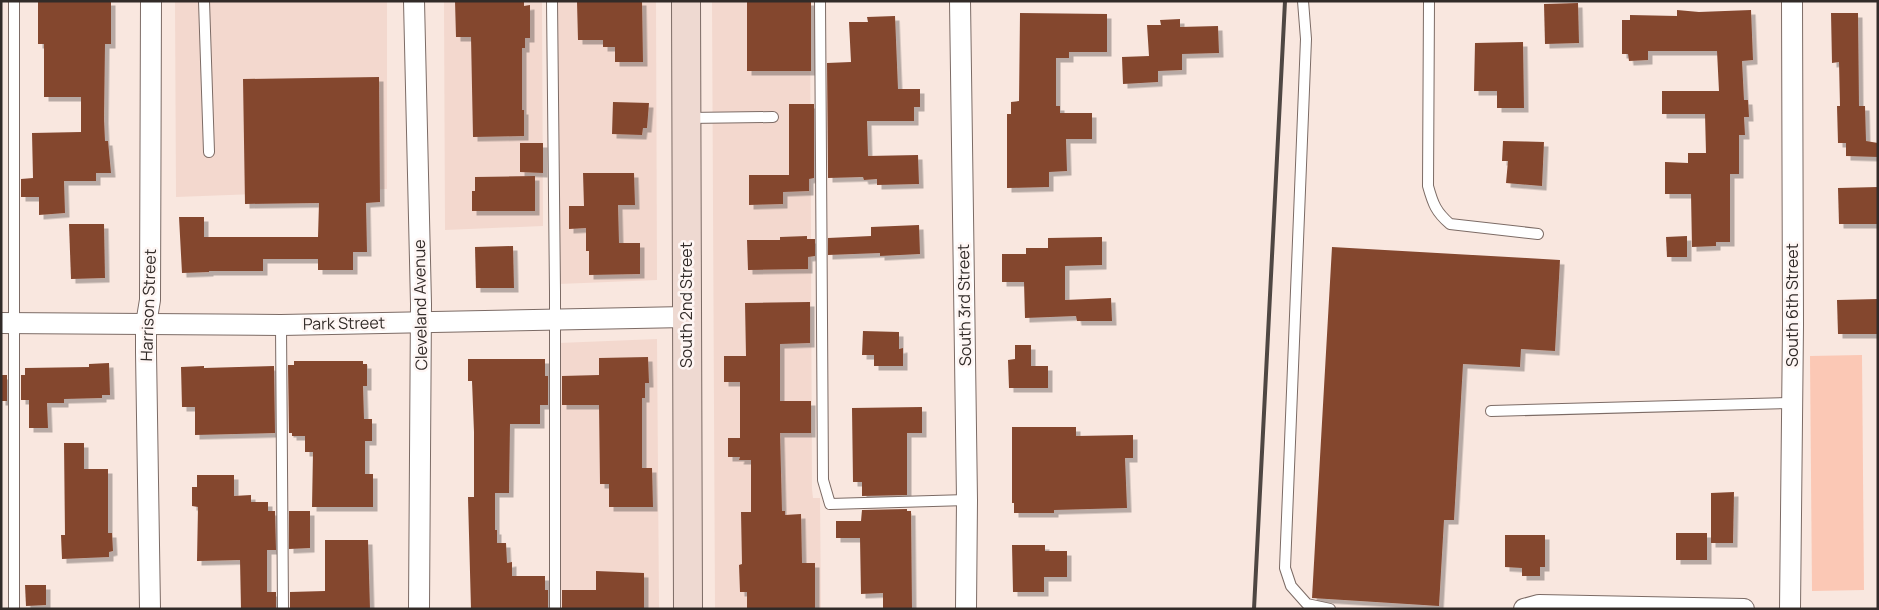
<svg xmlns="http://www.w3.org/2000/svg" width="1879" height="610" viewBox="0 0 1879 610" font-family="Manrope,sans-serif">
  <style>
    .built { fill: #f3d8ce }
    .green { fill: #fbc8b5 }
    .building { fill: #84472f; filter: url(#shadow) }
    .lines { fill: none; stroke-linecap: round; stroke-linejoin: round }
    .lane-casing { stroke: #7c6b65; stroke-width: 12 }
    .street-casing { stroke: #7c6b65; stroke-width: 22 }
    .secondary-casing { stroke: #7c6b65; stroke-width: 30 }
    .lane { stroke: #fff; stroke-width: 10 }
    .street { stroke: #fff; stroke-width: 20 }
    .secondary { stroke: #eed9d1; stroke-width: 28 }
    .rail { stroke: #4f4743; stroke-width: 4 }
    .labels { text-anchor: middle; stroke-width: 5; stroke-linejoin: round; paint-order: stroke }
    .street-label { font-size: 16px; fill: #322b28; stroke: #fef6f4 }
  </style>
  <defs>
    <filter id="shadow"><feDropShadow dx="4.5" dy="4.5" stdDeviation="0" flood-color="#0004"/></filter>
  </defs>
  <rect width="100%" height="100%" fill="#f9e7df"/>
  <!-- built -->
  <g class="built">
    <path d="M 175,1 L 387,1 L 387,189 L 176,197 Z"/>
    <path d="M 444,1 L 542,1 L 543,226 L 445,230 Z"/>
    <path d="M 558,1 L 656,1 L 657,280 L 559,284 Z"/>
    <path d="M 712,1 L 810,1 L 812,489 L 813,498 L 820,498 L 821,609 L 715,609 Z"/>
    <path d="M 657,339 L 659,609 L 559,609 L 559,343 Z"/>
  </g>
  <!-- green -->
  <path class="green" d="M 1862,355 L 1864,590 L 1812,591 L 1810,356 Z"/>
  <!-- building -->
  <g class="building">
    <path d="M 38,1 L 111,1 L 111,44 L 105,44 L 104,119 L 105,141 L 108,141 L 111,173 L 96,173 L 96,181 L 64,181 L 65,213 L 39,215 L 39,197 L 21,197 L 21,179 L 33,178 L 32,133 L 81,132 L 81,97 L 44,97 L 44,44 L 38,44 Z"/>
    <path d="M 455,1 L 524,2 L 524,6 L 530,5 L 530,38 L 525,38 L 525,48 L 522,48 L 522,110 L 524,110 L 524,136 L 473,137 L 471,37 L 456,37 Z"/>
    <path d="M 609,1 L 642,1 L 643,62 L 615,62 L 615,47 L 603,47 L 603,40 L 578,40 L 577,2 Z"/>
    <rect x="747" y="1" width="64" height="70"/>
    <path d="M 1578,3 L 1579,43 L 1545,44 L 1544,4 Z"/>
    <path d="M 1677,10 L 1699,12 L 1751,10 L 1753,60 L 1742,61 L 1744,100 L 1748,100 L 1749,117 L 1744,117 L 1745,135 L 1739,135 L 1739,174 L 1730,174 L 1730,242 L 1716,242 L 1716,246 L 1692,247 L 1691,194 L 1665,194 L 1665,162 L 1688,163 L 1688,153 L 1706,153 L 1705,114 L 1662,114 L 1662,91 L 1719,91 L 1717,51 L 1648,51 L 1648,60 L 1629,61 L 1628,54 L 1622,54 L 1622,20 L 1630,20 L 1630,15 L 1677,16 Z"/>
    <path d="M 1020,13 L 1107,14 L 1107,52 L 1069,52 L 1069,58 L 1056,58 L 1056,106 L 1060,106 L 1060,113 L 1092,113 L 1092,139 L 1066,139 L 1067,171 L 1049,172 L 1049,187 L 1007,188 L 1007,114 L 1011,114 L 1011,102 L 1019,101 Z"/>
    <path d="M 1831,13 L 1858,13 L 1859,106 L 1865,106 L 1866,141 L 1878,143 L 1878,157 L 1846,156 L 1846,143 L 1838,143 L 1837,106 L 1840,106 L 1839,62 L 1832,63 Z"/>
    <path d="M 895,16 L 898,89 L 920,89 L 920,107 L 914,107 L 914,121 L 867,121 L 868,156 L 918,155 L 919,184 L 877,185 L 877,179 L 864,180 L 863,177 L 828,178 L 827,63 L 851,62 L 849,22 L 868,22 L 867,17 Z"/>
    <path d="M 1180,19 L 1180,27 L 1218,26 L 1219,53 L 1182,54 L 1182,70 L 1158,71 L 1158,82 L 1123,84 L 1122,57 L 1149,56 L 1147,25 L 1161,25 L 1160,20 Z"/>
    <path d="M 1523,42 L 1524,108 L 1497,108 L 1497,91 L 1474,91 L 1475,43 Z"/>
    <path d="M 379,77 L 380,202 L 366,203 L 367,252 L 353,252 L 353,270 L 318,270 L 318,259 L 263,259 L 263,271 L 209,271 L 209,272 L 182,273 L 179,217 L 204,217 L 204,237 L 318,237 L 319,203 L 245,204 L 243,79 Z"/>
    <path d="M 613,102 L 649,103 L 647,128 L 643,128 L 642,135 L 612,134 Z"/>
    <path d="M 789,104 L 814,104 L 814,178 L 809,179 L 809,191 L 783,192 L 783,204 L 749,205 L 749,175 L 789,175 Z"/>
    <path d="M 1503,141 L 1544,142 L 1542,186 L 1506,183 L 1508,161 L 1502,161 Z"/>
    <path d="M 520,143 L 543,143 L 543,173 L 520,172 Z"/>
    <path d="M 583,173 L 634,173 L 635,205 L 618,205 L 619,243 L 640,243 L 640,274 L 589,275 L 589,251 L 586,251 L 586,228 L 569,229 L 569,206 L 584,206 Z"/>
    <path d="M 535,176 L 535,211 L 472,211 L 472,191 L 475,191 L 475,177 Z"/>
    <path d="M 1878,187 L 1878,224 L 1839,224 L 1838,188 Z"/>
    <path d="M 69,224 L 104,224 L 105,278 L 71,279 Z"/>
    <path d="M 919,225 L 920,254 L 880,256 L 880,253 L 828,255 L 828,238 L 871,236 L 871,227 Z"/>
    <path d="M 807,236 L 807,239 L 815,239 L 815,256 L 808,257 L 808,269 L 748,270 L 747,240 L 780,240 L 780,237 Z"/>
    <path d="M 1687,236 L 1687,257 L 1667,257 L 1666,237 Z"/>
    <path d="M 1102,237 L 1102,265 L 1065,266 L 1065,300 L 1111,298 L 1112,321 L 1077,321 L 1076,316 L 1025,318 L 1024,282 L 1002,282 L 1002,254 L 1026,254 L 1026,248 L 1048,248 L 1048,238 Z"/>
    <path d="M 513,246 L 514,288 L 476,288 L 475,247 Z"/>
    <path d="M 1332,247 L 1560,260 L 1555,351 L 1521,349 L 1520,367 L 1463,364 L 1454,520 L 1444,520 L 1439,606 L 1312,598 Z"/>
    <path d="M 1878,299 L 1878,334 L 1838,334 L 1837,300 Z"/>
    <path d="M 810,302 L 810,343 L 780,344 L 780,401 L 811,401 L 811,433 L 780,433 L 782,511 L 785,511 L 785,515 L 801,514 L 802,563 L 815,563 L 815,609 L 747,609 L 747,592 L 740,592 L 739,565 L 742,564 L 741,512 L 751,512 L 751,460 L 739,460 L 740,457 L 728,457 L 728,438 L 740,438 L 740,382 L 724,382 L 724,356 L 746,356 L 745,303 Z"/>
    <path d="M 863,331 L 899,332 L 899,349 L 903,348 L 903,366 L 874,366 L 874,355 L 862,355 Z"/>
    <path d="M 1015,345 L 1031,345 L 1031,366 L 1048,366 L 1048,388 L 1009,388 L 1008,360 L 1015,359 Z"/>
    <path d="M 648,357 L 649,383 L 645,383 L 645,398 L 642,398 L 642,468 L 652,468 L 653,507 L 609,507 L 609,484 L 600,484 L 599,405 L 562,405 L 562,376 L 599,375 L 599,358 Z"/>
    <path d="M 468,359 L 545,359 L 545,376 L 548,376 L 548,405 L 540,405 L 540,424 L 510,424 L 509,493 L 495,493 L 495,530 L 497,530 L 497,543 L 506,543 L 507,563 L 512,562 L 512,576 L 545,576 L 545,590 L 548,590 L 548,609 L 471,609 L 468,497 L 474,497 L 474,432 L 472,381 L 468,381 Z"/>
    <path d="M 294,361 L 363,361 L 363,364 L 367,364 L 367,386 L 363,386 L 364,419 L 372,419 L 372,441 L 365,441 L 365,474 L 373,474 L 373,507 L 312,507 L 313,452 L 305,452 L 305,436 L 292,436 L 292,433 L 289,433 L 288,365 L 294,365 Z"/>
    <path d="M 109,363 L 110,395 L 102,395 L 102,398 L 64,399 L 64,403 L 47,403 L 48,428 L 29,428 L 29,400 L 21,400 L 21,375 L 25,375 L 25,368 L 89,367 L 89,364 Z"/>
    <path d="M 204,366 L 204,368 L 274,366 L 275,433 L 195,435 L 195,407 L 182,407 L 181,367 Z"/>
    <rect x="1" y="375" width="6" height="26"/>
    <path d="M 922,407 L 922,433 L 907,433 L 907,495 L 862,496 L 862,482 L 853,482 L 852,408 Z"/>
    <path d="M 1012,427 L 1076,427 L 1076,436 L 1133,435 L 1133,458 L 1125,458 L 1127,508 L 1054,510 L 1054,513 L 1014,513 L 1014,503 L 1012,503 Z"/>
    <path d="M 64,443 L 84,443 L 84,469 L 108,469 L 108,533 L 112,533 L 113,551 L 109,552 L 109,557 L 62,559 L 61,535 L 65,535 Z"/>
    <path d="M 197,475 L 234,475 L 234,496 L 251,495 L 251,502 L 268,502 L 268,511 L 275,511 L 276,550 L 267,550 L 267,592 L 276,592 L 276,609 L 241,609 L 240,560 L 197,561 L 198,507 L 192,506 L 192,487 L 197,487 Z"/>
    <path d="M 1734,492 L 1733,543 L 1711,543 L 1711,493 Z"/>
    <path d="M 907,509 L 907,511 L 911,511 L 912,609 L 883,609 L 883,593 L 861,594 L 860,538 L 836,538 L 836,521 L 861,521 L 862,510 Z"/>
    <path d="M 289,511 L 310,511 L 310,548 L 289,549 Z"/>
    <rect x="1676" y="533" width="31" height="27"/>
    <path d="M 1505,535 L 1545,535 L 1545,567 L 1540,567 L 1540,576 L 1522,576 L 1522,568 L 1505,567 Z"/>
    <path d="M 325,540 L 368,540 L 370,609 L 290,609 L 290,592 L 325,591 Z"/>
    <path d="M 1012,545 L 1045,545 L 1045,551 L 1067,551 L 1067,577 L 1044,577 L 1044,592 L 1013,592 Z"/>
    <path d="M 596,571 L 644,573 L 644,609 L 562,609 L 562,590 L 596,590 Z"/>
    <path d="M 25,585 L 46,585 L 46,605 L 26,606 Z"/>
  </g>
  <g class="lines">
    <defs>
      <g id="lane">
        <path d="M 14,1 L 14,609"/>
        <path d="M 204,1 L 209,152"/>
        <path d="M 552,1 L 555,291 L 555,609"/>
        <path d="M 820,1 L 823,480 L 830,504 L 967,500"/>
        <path d="M 1303,1 L 1306,39 L 1285,568 L 1291,586 L 1307,604 L 1330,609"/>
        <path d="M 1429,1 L 1428,186 C 1433,204 1436,212 1450,224 L 1538,234"/>
        <path d="M 687,118 L 773,117"/>
        <path d="M 281,325 L 283,609"/>
        <path d="M 1491,411 L 1792,403"/>
      </g>
      <g id="street">
        <path d="M 414,1 L 421,304 L 419,609"/>
        <path d="M 960,1 L 967,500 L 966,609"/>
        <path d="M 1,323 L 281,325 L 686,317"/>
        <path d="M 150,609 L 146,352 L 146,324 L 150,300 L 151,1"/>
        <path d="M 1524,609 L 1539,605 L 1744,609"/>
        <path d="M 1790,609 L 1793,325 L 1792,1"/>
      </g>
      <path id="secondary" d="M 686,1 L 688,609"/>
    </defs>
    <!-- lane casing -->
    <use href="#lane" class="lane-casing"/>
    <!-- street casing -->
    <use href="#street" class="street-casing"/>
    <!-- secondary casing -->
    <use href="#secondary" class="secondary-casing"/>
    <!-- lane -->
    <use href="#lane" class="lane"/>
    <!-- street -->
    <use href="#street" class="street"/>
    <!-- secondary -->
    <use href="#secondary" class="secondary"/>
    <!-- rail -->
    <path class="rail" d="M 1254,609 L 1285,1"/>
  </g>
  <g class="labels">
    <!-- street labels -->
    <g class="street-label">
      <text transform="translate(148 305) rotate(-88)" y="6">Harrison Street</text>
      <text transform="translate(420 305) rotate(-91)" y="6">Cleveland Avenue</text>
      <text transform="translate(686 305) rotate(-90)" y="6">South 2nd Street</text>
      <text transform="translate(964 305) rotate(-91)" y="6">South 3rd Street</text>
      <text transform="translate(1792 305) rotate(-90)" y="6">South 6th Street</text>
      <text transform="translate(344 323) rotate(-1)" y="6">Park Street</text>
    </g>
  </g>
  <!-- border -->
  <rect width="1879" height="610" fill="none" stroke="#322b28" stroke-width="5"/>
</svg>
